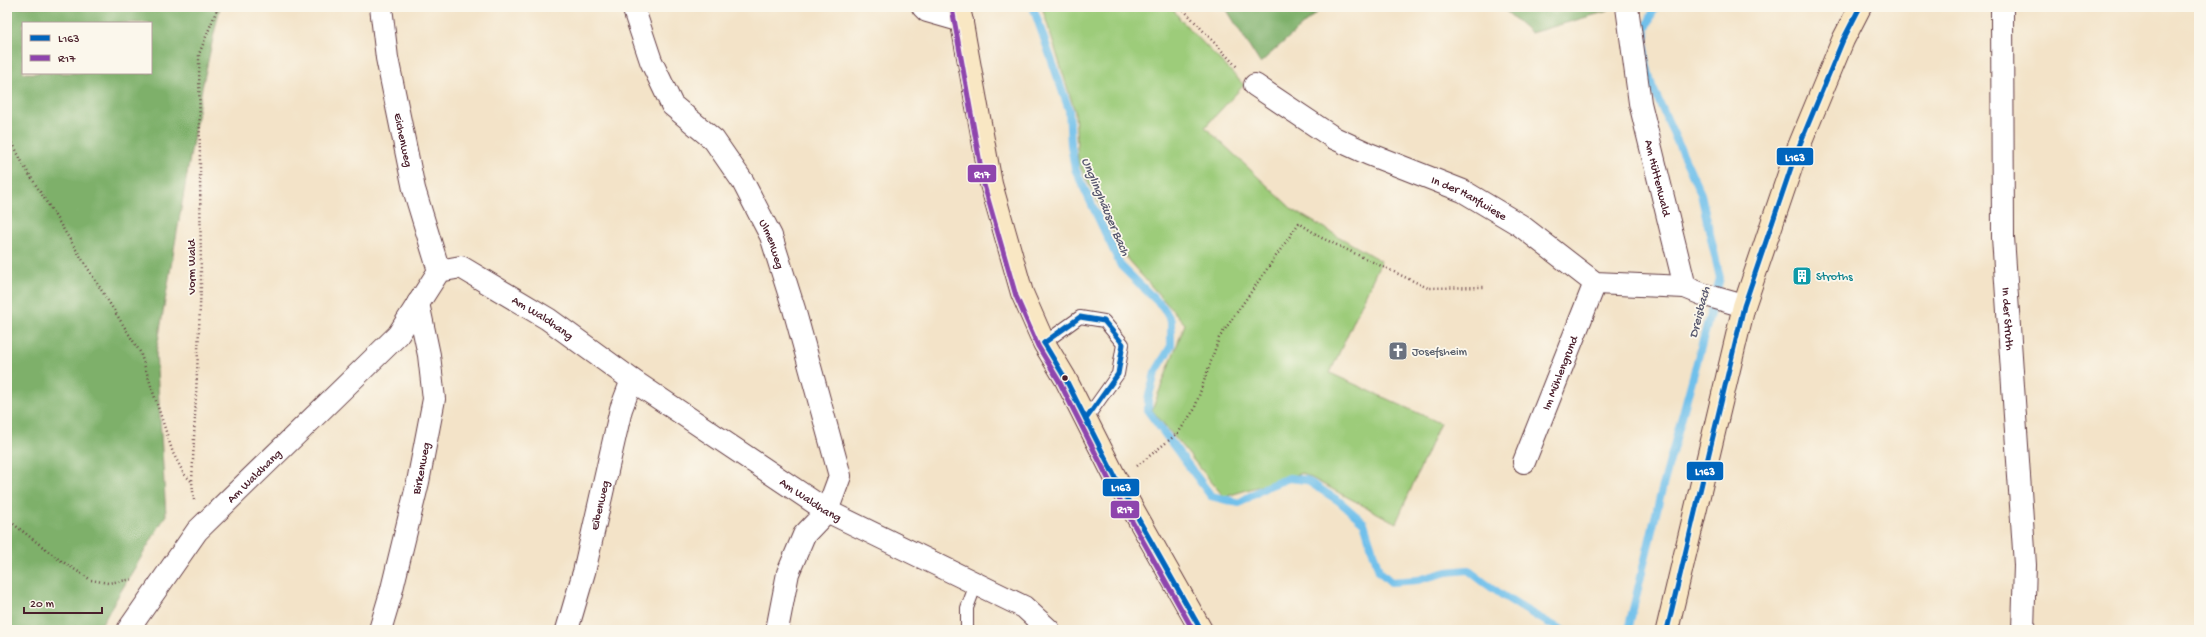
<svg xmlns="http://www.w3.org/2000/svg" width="2206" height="637" viewBox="0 0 2206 637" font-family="'Gochi Hand',sans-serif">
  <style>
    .green { fill: #9dcc7a; stroke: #747652 }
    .forest { fill: #7eb06a; stroke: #64684a; fill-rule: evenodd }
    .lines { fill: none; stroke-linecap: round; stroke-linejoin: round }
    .stream { stroke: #70c0eb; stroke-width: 8 }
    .service-casing { stroke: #633c43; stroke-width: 14 }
    .minor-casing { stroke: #633c43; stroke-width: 24 }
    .secondary-casing { stroke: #633c43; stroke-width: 24 }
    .path { stroke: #633c43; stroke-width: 2.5; stroke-dasharray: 1 3; stroke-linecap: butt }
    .service { stroke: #fff; stroke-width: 12 }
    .minor { stroke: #fff; stroke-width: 22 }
    .secondary { stroke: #f9e7c3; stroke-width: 22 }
    .bus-1-casing { stroke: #fbf7ec; stroke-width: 8 }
    .bus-2-casing { stroke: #fbf7ec; stroke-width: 8 }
    .bus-1 { stroke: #0065bd; stroke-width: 5 }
    .bus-2 { stroke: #8e44ad; stroke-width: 5 }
    .bus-dot { fill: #4a1f2b; stroke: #fbf7ec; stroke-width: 1.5 }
    .labels { text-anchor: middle; stroke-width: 3.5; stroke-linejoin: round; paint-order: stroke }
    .street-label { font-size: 12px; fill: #4a1f2b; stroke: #fbf7ec }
    .culture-label { font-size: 12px; fill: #0d838f; stroke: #fbf7ec; text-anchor: start }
    .worship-label { font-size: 12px; fill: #5b616d; stroke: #fbf7ec; text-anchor: start }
    .water-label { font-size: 13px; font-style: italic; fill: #57576e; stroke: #fbf7ec }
    .line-badge { stroke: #fbf7ec; stroke-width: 1.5 }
    .badge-label { font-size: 11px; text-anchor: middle; font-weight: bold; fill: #fff }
  </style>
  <rect width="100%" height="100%" fill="#fbf7ec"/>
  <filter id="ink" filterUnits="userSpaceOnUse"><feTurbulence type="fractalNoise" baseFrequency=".025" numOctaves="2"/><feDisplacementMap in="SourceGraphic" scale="8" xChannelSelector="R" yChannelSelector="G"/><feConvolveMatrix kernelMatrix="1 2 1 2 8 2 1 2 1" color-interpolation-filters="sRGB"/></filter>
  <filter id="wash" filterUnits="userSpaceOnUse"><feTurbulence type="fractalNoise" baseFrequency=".012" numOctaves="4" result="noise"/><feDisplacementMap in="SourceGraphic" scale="16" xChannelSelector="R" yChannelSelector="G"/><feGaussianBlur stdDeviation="0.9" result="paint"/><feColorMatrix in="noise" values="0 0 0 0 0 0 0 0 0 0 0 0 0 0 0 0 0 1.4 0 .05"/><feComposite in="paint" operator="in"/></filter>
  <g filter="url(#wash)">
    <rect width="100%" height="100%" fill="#f3e3c8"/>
    <!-- green -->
    <path class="green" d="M 1042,7 L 1172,7 L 1180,19 L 1244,85 L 1205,127 L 1293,210 L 1381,261 L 1330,373 L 1440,423 L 1396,523 L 1302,473 L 1224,497 L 1152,410 L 1185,324 L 1128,260 L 1078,163 L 1075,112 Z"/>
    <!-- forest -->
    <g class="forest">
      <path d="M 7,7 L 220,7 L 202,88 L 156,353 L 166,515 L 98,630 L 7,630 ZM 23,23 L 151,23 L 151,73 L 23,73 Z"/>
      <path d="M 1225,7 L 1323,7 L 1260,63 Z"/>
      <path d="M 1501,7 L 1608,7 L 1608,11 L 1531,33 Z"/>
    </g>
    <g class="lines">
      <!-- stream -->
      <g class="stream">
        <path d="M 1033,7 L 1069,110 L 1071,145 L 1075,169 L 1121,266 L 1163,307 L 1171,321 L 1171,346 L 1155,373 L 1148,399 L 1148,411 L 1211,496 L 1239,503 L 1266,487 L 1289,478 L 1306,480 L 1339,501 L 1364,523 L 1379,571 L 1391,582 L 1418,580 L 1447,572 L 1468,570 C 1499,595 1527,612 1562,630"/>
        <path d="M 1628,630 L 1661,493 L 1720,278 L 1701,194 L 1652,86 L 1645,59 L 1645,31 L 1655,7"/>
      </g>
    </g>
  </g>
  <g filter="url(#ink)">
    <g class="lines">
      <defs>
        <g id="service">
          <path d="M 1044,343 L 1080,317 L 1104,321 L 1123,344 L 1118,374 L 1086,419"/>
          <path d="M 967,630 L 967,608 L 976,584"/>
        </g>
        <g id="minor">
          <path id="s1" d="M 381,7 L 387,58 L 414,189 L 439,271"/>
          <path id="s2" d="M 633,7 L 651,61 L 672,105 L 714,140 L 743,182 L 771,236 L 794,309 L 840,476 L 827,511 L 804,535 L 788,573 L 777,630"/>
          <path d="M 923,7 L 927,11 L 962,21"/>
          <path id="s3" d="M 1627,7 L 1640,103 L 1685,287"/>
          <path id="s4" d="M 2002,7 L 2003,237 L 2025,565 L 2023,630"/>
          <path id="s5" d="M 1255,85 L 1334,138 L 1369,154 L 1463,191 L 1520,225 L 1595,283 L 1685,287 L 1702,294 L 1744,306"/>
          <path id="s6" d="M 1524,462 L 1595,283"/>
          <path id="s7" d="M 128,630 L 197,531 L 398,335 L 439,271 L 461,267 L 548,319 L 632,380 L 827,511 L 1024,607 L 1049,630"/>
          <path id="s8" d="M 380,630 L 391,593 L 418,482 L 434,399 L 429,355 L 418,303"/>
          <path id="s9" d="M 567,630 L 584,572 L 621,409 L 632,380"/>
        </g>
        <g id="secondary">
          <path d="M 959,7 L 991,184 L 1022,293 L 1044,343 L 1065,378 L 1117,481 L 1201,630"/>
          <path d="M 1667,630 L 1744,306 L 1795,156 L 1843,40 L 1860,7"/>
        </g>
      </defs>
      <!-- service casing -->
      <use href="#service" class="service-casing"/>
      <!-- minor casing -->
      <use href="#minor" class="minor-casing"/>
      <!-- secondary casing -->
      <use href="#secondary" class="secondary-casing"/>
      <!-- path -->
      <g class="path">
        <path d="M 1181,7 L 1238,68"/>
        <path d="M 7,132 L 24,166 L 140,352 L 173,453 L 184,474 L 192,482"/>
        <path d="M 1137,466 L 1178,433 L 1194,410 L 1219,338 L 1299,223 L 1322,238 L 1428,288 L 1484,287"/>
        <path d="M 194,500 L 192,482 L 201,285 L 199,54 L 218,7"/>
        <path d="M 7,519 L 57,558 L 91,580 L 108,583 L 134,579"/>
      </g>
      <!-- service -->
      <use href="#service" class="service"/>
      <!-- minor -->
      <use href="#minor" class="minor"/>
      <!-- secondary -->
      <use href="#secondary" class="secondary"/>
      <defs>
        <g id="bus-1">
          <path d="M 1044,343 L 1065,378 L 1117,481 L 1201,630"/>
          <path d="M 1044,343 L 1080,317 L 1104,321 L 1123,344 L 1118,374 L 1086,419"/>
          <path d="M 1667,630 L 1744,306 L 1795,156 L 1843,40 L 1860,7"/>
        </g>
        <path id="bus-2" d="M 952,8 L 984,185 L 1016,296 L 1038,346 L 1059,381 L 1111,484 L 1193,630"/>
      </defs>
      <!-- bus-1 casing -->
      <use href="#bus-1" class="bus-1-casing"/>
      <!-- bus-2 casing -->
      <use href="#bus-2" class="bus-2-casing"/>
      <!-- bus-1 -->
      <use href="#bus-1" class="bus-1"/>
      <!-- bus-2 -->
      <use href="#bus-2" class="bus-2"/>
    </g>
  </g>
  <!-- icons -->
  <defs>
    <symbol id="building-square" viewBox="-11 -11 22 22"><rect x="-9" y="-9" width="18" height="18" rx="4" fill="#0f9aa8" stroke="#fbf7ec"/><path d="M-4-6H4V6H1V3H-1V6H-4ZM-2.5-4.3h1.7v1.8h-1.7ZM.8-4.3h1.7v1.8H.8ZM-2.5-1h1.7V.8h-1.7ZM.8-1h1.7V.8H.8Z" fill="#fff"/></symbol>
    <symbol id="church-square" viewBox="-11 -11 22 22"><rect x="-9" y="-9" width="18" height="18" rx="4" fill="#6b7280" stroke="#fbf7ec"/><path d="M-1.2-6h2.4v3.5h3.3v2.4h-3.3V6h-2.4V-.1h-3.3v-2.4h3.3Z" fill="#fff"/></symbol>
  </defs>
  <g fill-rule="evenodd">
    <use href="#building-square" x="1791" y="265" width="22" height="22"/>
    <use href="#church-square" x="1387" y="340" width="22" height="22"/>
  </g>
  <!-- markers -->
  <circle class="bus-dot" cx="1065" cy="378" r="3.5"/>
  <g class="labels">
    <!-- street labels -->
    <g class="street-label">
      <text dy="4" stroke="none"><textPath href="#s1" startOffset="135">Eichenweg</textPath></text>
      <text dy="4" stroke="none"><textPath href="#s3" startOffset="174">Am Hüttenwald</textPath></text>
      <text dy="4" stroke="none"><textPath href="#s5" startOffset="243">In der Hanfwiese</textPath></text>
      <text dy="4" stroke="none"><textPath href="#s2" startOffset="280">Ulmenweg</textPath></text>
      <text transform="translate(191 267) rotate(-90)" y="4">Vorm Wald</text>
      <text dy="4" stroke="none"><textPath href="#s7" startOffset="596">Am Waldhang</textPath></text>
      <text dy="4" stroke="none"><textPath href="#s4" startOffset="312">In der Struth</textPath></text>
      <text dy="4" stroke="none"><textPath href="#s6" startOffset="96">Im Mühlengrund</textPath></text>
      <text dy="4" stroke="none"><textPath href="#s8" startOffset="167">Birkenweg</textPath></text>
      <text dy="4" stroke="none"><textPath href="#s7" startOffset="200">Am Waldhang</textPath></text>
      <text dy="4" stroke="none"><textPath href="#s7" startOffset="920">Am Waldhang</textPath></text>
      <text dy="4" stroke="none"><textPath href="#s9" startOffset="129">Eibenweg</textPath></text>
    </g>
    <!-- culture labels -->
    <g class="culture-label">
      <text x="1816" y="280">Stroths</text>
    </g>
    <!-- worship labels -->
    <g class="worship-label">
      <text x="1412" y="355">Josefsheim</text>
    </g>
    <!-- water labels -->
    <g class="water-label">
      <text transform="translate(1107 206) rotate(67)" y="5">Unglinghäuser Bach</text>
      <text transform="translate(1698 312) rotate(-75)" y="5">Dreisbach</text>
    </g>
  </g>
  <g class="line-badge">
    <rect x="1776" y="147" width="38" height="19" rx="4" fill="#0065bd"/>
    <rect x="967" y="164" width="30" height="19" rx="4" fill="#8e44ad"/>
    <rect x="1686" y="461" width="38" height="20" rx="4" fill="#0065bd"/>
    <rect x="1102" y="478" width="38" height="19" rx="4" fill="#0065bd"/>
    <rect x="1110" y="500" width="30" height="19" rx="4" fill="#8e44ad"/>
  </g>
  <g class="badge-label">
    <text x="1795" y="161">L163</text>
    <text x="982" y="178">R17</text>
    <text x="1705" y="475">L163</text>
    <text x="1121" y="491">L163</text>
    <text x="1125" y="513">R17</text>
  </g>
  <!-- margin -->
  <rect width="2206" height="637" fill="none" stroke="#fbf7ec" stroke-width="24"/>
  <!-- legend -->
  <rect x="22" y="22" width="130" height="52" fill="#fbf7ec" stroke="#b4a19f"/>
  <rect x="30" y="35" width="20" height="6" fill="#0065bd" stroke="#b4a19f"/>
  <text x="58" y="42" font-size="12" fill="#4a1f2b">L163</text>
  <rect x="30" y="55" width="20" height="6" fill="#8e44ad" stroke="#b4a19f"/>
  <text x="58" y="62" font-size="12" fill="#4a1f2b">R17</text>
  <!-- scale -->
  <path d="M24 607v6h78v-6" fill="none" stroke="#4a1f2b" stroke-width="2"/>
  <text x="30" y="607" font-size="12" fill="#4a1f2b" stroke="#fbf7ec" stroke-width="3" paint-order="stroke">20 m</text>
</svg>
